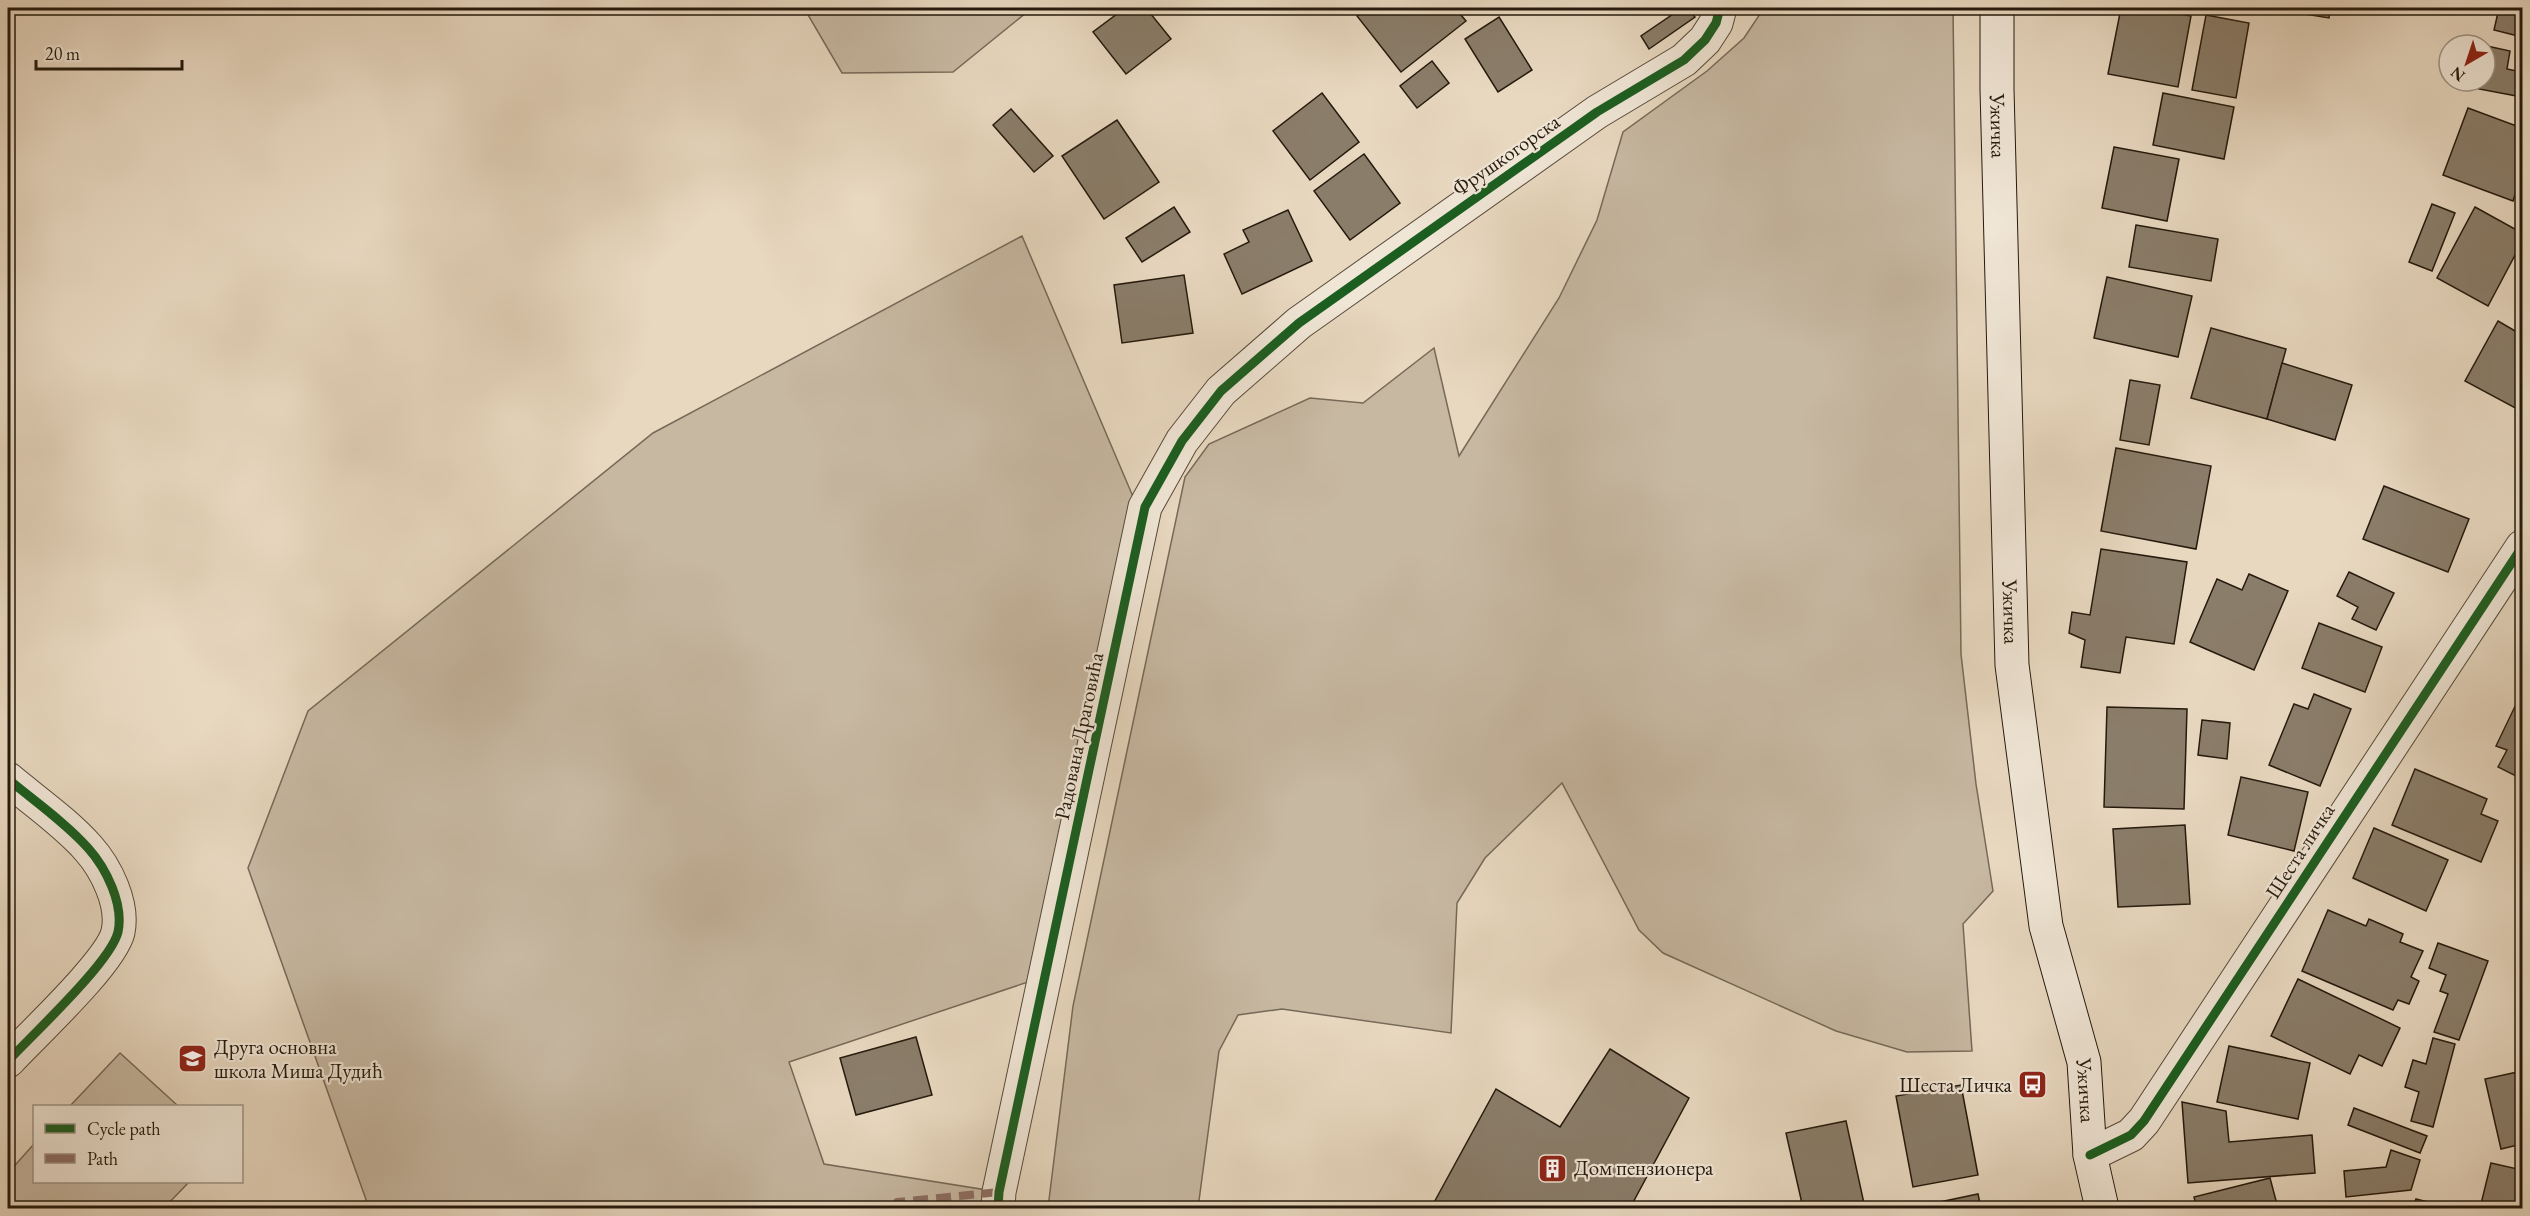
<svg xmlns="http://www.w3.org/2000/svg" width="2530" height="1216" viewBox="0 0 2530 1216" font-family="'EB Garamond',serif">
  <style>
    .green { fill: #c7b8a2; stroke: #766958; stroke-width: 1.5 }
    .building { fill: #8a7d6a; stroke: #251a0d; stroke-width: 1.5 }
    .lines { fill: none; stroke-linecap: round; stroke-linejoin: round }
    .minor-casing { stroke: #564a3a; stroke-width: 35 }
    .secondary-casing { stroke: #251a0d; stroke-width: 35 }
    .minor { stroke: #f0e6d6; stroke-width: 33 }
    .secondary { stroke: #f0e6d6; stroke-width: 33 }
    .quiet { stroke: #8d6e63; stroke-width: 8; stroke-dasharray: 15 8; stroke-linecap: butt }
    .cycleway-casing { stroke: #f0e6d6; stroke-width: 13 }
    .cycleway { stroke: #1b5e20; stroke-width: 9 }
    .labels { text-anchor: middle; stroke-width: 4.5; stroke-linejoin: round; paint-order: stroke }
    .street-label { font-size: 21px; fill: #251a0d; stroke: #f0e6d6 }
    .poi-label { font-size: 21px; fill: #251a0d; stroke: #f0e6d6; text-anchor: start }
  </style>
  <rect width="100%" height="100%" fill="#e8d8c0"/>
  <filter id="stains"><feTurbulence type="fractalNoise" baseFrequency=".00333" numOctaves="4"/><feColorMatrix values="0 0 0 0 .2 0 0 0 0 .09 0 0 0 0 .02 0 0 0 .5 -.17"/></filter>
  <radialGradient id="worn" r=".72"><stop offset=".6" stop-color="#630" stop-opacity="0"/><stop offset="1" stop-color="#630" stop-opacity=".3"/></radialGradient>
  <!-- green -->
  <g class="green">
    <path d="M 804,8 L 1032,8 L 953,72 L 842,73 Z"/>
    <path d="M 1764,8 L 1953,8 L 1961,654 L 1976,784 L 1993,891 L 1963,924 L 1972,1051 L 1907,1052 L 1836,1031 L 1663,953 L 1639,930 L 1562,783 L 1485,858 L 1457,903 L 1451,1033 L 1282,1009 L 1238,1015 L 1219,1051 L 1198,1208 L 1048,1208 L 1073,1006 L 1185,477 L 1209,444 L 1310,398 L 1363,403 L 1434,348 L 1459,456 L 1559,298 L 1597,220 L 1623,132 L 1707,71 L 1744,38 Z"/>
    <path d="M 1022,236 L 1137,506 L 1040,978 L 789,1062 L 824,1164 L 999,1192 L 998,1208 L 369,1208 L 248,868 L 308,711 L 653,433 Z"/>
    <path d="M 120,1053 L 178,1106 L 70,1106 Z"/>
    <path d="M 34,1144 L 34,1182 L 189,1182 L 164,1208 L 8,1208 L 8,1173 Z"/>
  </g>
  <!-- building -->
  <g class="building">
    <path d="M 1125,8 L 1146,8 L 1171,39 L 1126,74 L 1093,32 Z"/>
    <path d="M 1368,8 L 1455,8 L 1466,21 L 1401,72 L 1357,16 Z"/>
    <path d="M 1682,8 L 1688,8 L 1695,17 L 1649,49 L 1641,36 Z"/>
    <path d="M 2121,8 L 2148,8 L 2191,16 L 2178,87 L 2108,74 Z"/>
    <path d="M 2287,8 L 2330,8 L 2329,18 L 2286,11 Z"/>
    <path d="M 2499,8 L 2522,8 L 2522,37 L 2494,30 Z"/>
    <path d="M 2206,15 L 2249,23 L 2236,98 L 2192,90 Z"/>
    <path d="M 1499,17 L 1532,70 L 1498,92 L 1465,39 Z"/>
    <path d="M 2487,46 L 2510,51 L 2507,69 L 2522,72 L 2522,97 L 2479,89 L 2480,81 L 2485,81 Z"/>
    <path d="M 1432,61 L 1449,83 L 1417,108 L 1400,86 Z"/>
    <path d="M 1322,93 L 1359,142 L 1310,180 L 1273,131 Z"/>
    <path d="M 2163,93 L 2234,107 L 2224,159 L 2153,145 Z"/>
    <path d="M 2468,108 L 2522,128 L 2522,173 L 2513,201 L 2443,175 Z"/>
    <path d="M 1011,109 L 1053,156 L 1034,172 L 993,125 Z"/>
    <path d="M 1117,120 L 1159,182 L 1104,219 L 1062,156 Z"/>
    <path d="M 2114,147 L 2179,159 L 2167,221 L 2102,208 Z"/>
    <path d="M 1364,154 L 1400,203 L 1350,240 L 1314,191 Z"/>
    <path d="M 2432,204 L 2455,213 L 2432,271 L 2409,262 Z"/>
    <path d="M 1174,207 L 1190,232 L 1142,262 L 1126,238 Z"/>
    <path d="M 2475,207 L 2522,233 L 2522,242 L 2488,306 L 2437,278 Z"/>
    <path d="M 1288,210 L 1312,261 L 1242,294 L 1224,254 L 1249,242 L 1243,230 Z"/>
    <path d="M 2136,225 L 2218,239 L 2211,281 L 2129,267 Z"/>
    <path d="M 1184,275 L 1193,333 L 1122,343 L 1114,285 Z"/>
    <path d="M 2107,277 L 2192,296 L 2178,357 L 2094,338 Z"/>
    <path d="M 2498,321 L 2522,335 L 2522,402 L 2519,410 L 2465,381 Z"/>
    <path d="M 2211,328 L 2286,349 L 2267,419 L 2191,398 Z"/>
    <path d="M 2282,363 L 2352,385 L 2335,440 L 2267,419 Z"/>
    <path d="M 2130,380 L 2160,385 L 2149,445 L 2120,440 Z"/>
    <path d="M 2116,448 L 2211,466 L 2196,549 L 2101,531 Z"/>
    <path d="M 2384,486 L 2469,519 L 2448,572 L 2363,539 Z"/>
    <path d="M 2101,549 L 2187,562 L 2174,644 L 2126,637 L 2120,673 L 2081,667 L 2085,640 L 2069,633 L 2072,612 L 2090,615 Z"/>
    <path d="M 2349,572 L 2394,593 L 2376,630 L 2352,619 L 2358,607 L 2337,596 Z"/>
    <path d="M 2249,574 L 2288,591 L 2254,670 L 2190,642 L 2217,579 L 2242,590 Z"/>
    <path d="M 2319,623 L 2382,647 L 2365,692 L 2302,668 Z"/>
    <path d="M 2314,694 L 2351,709 L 2320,786 L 2269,765 L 2294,704 L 2308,709 Z"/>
    <path d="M 2519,698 L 2522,700 L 2522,779 L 2498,767 L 2507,750 L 2496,746 Z"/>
    <path d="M 2107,707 L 2187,709 L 2184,809 L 2104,807 Z"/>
    <path d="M 2202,720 L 2230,723 L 2227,759 L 2198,755 Z"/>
    <path d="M 2415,769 L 2487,799 L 2481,814 L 2498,821 L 2481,862 L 2392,825 Z"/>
    <path d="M 2241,777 L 2308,792 L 2294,851 L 2228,835 Z"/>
    <path d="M 2185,825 L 2190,904 L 2118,907 L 2113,829 Z"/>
    <path d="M 2374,828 L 2448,860 L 2426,911 L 2353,878 Z"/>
    <path d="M 2328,910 L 2366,926 L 2369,919 L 2403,934 L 2400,942 L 2423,951 L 2411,977 L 2419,981 L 2409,1004 L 2398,1000 L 2393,1010 L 2302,971 Z"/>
    <path d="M 2438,943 L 2488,961 L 2459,1040 L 2434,1032 L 2448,994 L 2440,991 L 2446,975 L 2429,968 Z"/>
    <path d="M 2298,979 L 2400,1028 L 2382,1066 L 2359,1055 L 2350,1074 L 2271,1036 Z"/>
    <path d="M 916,1037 L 932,1095 L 856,1115 L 840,1058 Z"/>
    <path d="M 2433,1038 L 2455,1044 L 2433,1127 L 2411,1121 L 2419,1092 L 2405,1087 L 2413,1060 L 2426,1064 Z"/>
    <path d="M 2229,1046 L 2310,1063 L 2298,1119 L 2217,1102 Z"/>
    <path d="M 1610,1049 L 1689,1098 L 1630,1208 L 1431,1208 L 1496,1089 L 1560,1127 Z"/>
    <path d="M 2522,1071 L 2522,1144 L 2501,1149 L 2485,1079 Z"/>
    <path d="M 1961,1085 L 1978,1175 L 1913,1187 L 1896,1096 Z"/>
    <path d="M 2182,1102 L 2226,1111 L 2229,1142 L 2312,1135 L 2315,1173 L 2188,1183 Z"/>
    <path d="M 2354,1108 L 2427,1136 L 2420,1153 L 2348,1125 Z"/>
    <path d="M 1846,1121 L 1865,1208 L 1803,1208 L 1786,1133 Z"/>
    <path d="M 2391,1150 L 2420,1160 L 2411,1190 L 2346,1197 L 2344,1171 L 2386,1167 Z"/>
    <path d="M 2491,1163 L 2522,1170 L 2522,1208 L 2480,1208 Z"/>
    <path d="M 2270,1178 L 2278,1208 L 2197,1208 L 2194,1197 Z"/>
    <path d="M 1978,1194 L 1981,1208 L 1911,1208 Z"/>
    <path d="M 2416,1199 L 2452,1208 L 2413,1208 Z"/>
  </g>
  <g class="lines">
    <defs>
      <g id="minor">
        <path d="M 8,779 C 33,800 66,823 88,848 C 106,868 124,904 118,932 C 111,962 32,1035 8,1061"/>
        <path d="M 2090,1155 L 2131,1135 L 2144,1121 L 2522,547"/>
        <path d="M 998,1208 L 999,1192 L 1145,507 L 1182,441 L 1221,391 L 1299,323 L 1597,112 L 1684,60 L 1705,40 L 1716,23 L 1720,8"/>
      </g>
      <g id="secondary">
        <path id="s1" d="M 1997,8 L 1997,89 L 2012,665 L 2046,926 L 2084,1062 L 2090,1155 L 2102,1208"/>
      </g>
    </defs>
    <!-- minor casing -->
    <use href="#minor" class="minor-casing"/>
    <!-- secondary casing -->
    <use href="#secondary" class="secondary-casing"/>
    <!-- minor -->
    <use href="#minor" class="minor"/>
    <!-- secondary -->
    <use href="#secondary" class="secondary"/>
    <!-- quiet -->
    <path class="quiet" d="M 894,1208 L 897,1202 L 999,1192"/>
    <defs>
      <g id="cycleway">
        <path d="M 8,779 C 33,800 66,823 88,848 C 106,868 124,904 118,932 C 111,962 32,1035 8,1061"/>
        <path d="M 2090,1155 L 2131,1135 L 2144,1121 L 2522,547"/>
        <path d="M 998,1208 L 999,1192 L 1145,507 L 1182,441 L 1221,391 L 1299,323 L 1597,112 L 1684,60 L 1705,40 L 1716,23 L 1720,8"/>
      </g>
    </defs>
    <!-- cycleway casing -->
    <use href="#cycleway" class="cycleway-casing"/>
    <!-- cycleway -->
    <use href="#cycleway" class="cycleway"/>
  </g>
  <!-- icons -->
  <defs>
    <symbol id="school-square" viewBox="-11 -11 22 22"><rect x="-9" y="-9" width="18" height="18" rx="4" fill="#8f2418" stroke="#f0e6d6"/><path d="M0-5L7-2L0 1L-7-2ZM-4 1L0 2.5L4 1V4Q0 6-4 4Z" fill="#fff"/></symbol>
    <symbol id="bus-square" viewBox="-11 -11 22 22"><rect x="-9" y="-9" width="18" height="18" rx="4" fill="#8f2418" stroke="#f0e6d6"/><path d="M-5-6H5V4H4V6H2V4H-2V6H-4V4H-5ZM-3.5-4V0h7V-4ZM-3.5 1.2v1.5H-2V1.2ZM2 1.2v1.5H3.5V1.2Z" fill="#fff"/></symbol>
    <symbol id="building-square" viewBox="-11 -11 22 22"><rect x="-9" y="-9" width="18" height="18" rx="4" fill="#8f2418" stroke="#f0e6d6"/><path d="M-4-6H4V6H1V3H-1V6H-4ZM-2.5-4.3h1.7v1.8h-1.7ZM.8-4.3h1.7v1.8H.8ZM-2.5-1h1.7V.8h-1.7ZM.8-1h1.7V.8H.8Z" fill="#fff"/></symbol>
  </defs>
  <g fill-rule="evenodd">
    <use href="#school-square" x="176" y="1042" width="33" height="33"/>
    <use href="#bus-square" x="2016" y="1068" width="33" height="33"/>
    <use href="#building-square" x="1536" y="1152" width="33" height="33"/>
  </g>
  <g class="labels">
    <!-- street labels -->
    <g class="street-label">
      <text dy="7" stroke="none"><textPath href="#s1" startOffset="118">Ужичка</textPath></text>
      <text transform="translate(1506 155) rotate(-35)" y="7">Фрушкогорска</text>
      <text dy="7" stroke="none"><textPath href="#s1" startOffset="604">Ужичка</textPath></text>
      <text transform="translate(1079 736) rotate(-78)" y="7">Радована Драговића</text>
      <text transform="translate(2300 851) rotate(-57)" y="7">Шеста личка</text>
      <text dy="7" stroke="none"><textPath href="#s1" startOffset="1090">Ужичка</textPath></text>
    </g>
    <!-- poi labels -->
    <g class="poi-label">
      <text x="214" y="1054">Друга основна<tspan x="214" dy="24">школа Миша Дудић</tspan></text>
      <text x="2012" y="1092" text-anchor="end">Шеста Личка</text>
      <text x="1574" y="1175">Дом пензионера</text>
    </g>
  </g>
  <!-- margin -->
  <rect width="2530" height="1216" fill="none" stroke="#e8d8c0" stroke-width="30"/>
  <rect x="9" y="9" width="2512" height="1198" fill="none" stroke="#251a0d" stroke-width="3"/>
  <rect x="15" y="15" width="2500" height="1186" fill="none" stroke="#251a0d" stroke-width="1.5"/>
  <!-- legend -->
  <rect x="33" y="1105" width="210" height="78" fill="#f0e6d6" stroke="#9f9486" stroke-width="1.5"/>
  <rect x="45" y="1124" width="30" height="9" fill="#1b5e20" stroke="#9f9486" stroke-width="1.5"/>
  <text x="87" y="1135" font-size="18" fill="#251a0d">Cycle path</text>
  <rect x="45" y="1154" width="30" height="9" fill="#8d6e63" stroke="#9f9486" stroke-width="1.5"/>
  <text x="87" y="1165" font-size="18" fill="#251a0d">Path</text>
  <!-- north arrow -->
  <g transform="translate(2467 63) rotate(219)"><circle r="28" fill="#f0e6d6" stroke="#9f9486" stroke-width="1.5"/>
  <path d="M0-4.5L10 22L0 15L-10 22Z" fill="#8f2418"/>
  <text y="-9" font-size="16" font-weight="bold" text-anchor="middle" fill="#251a0d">N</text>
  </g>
  <!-- scale -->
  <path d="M36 60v9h146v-9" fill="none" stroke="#251a0d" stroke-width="3"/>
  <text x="45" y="60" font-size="18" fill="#251a0d" stroke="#f0e6d6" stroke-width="4.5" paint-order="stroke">20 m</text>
  <rect width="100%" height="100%" filter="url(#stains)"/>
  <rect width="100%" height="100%" fill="url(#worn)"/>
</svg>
